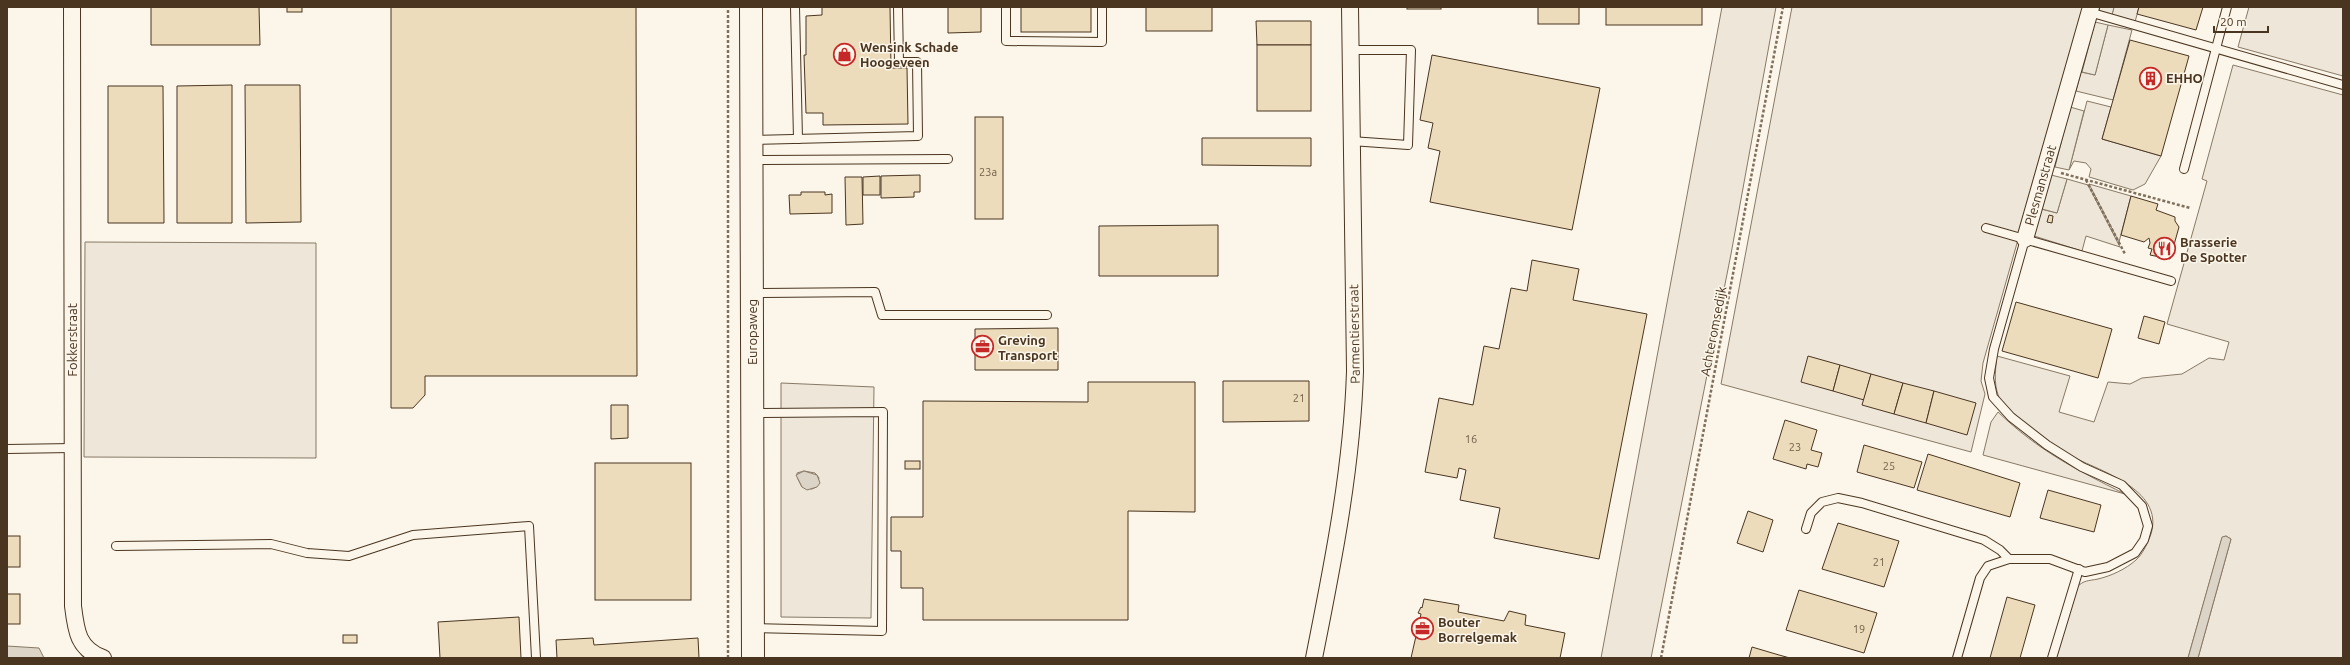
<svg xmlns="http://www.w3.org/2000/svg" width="2350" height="665" viewBox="0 0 2350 665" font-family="Ubuntu,sans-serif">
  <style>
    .green { fill: #ede6d9; stroke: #887966; fill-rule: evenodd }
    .parking { fill: #ede7d9; stroke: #887966 }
    .water { fill: #dcd4c6; stroke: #887966 }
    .building { fill: #ecdcbc; stroke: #4a3520 }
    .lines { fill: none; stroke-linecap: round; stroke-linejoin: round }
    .service-casing { stroke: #4a3520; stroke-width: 10 }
    .minor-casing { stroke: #4a3520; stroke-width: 18 }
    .primary-casing { stroke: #4a3520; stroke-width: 24 }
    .path { stroke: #7f6f5c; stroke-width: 2.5; stroke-dasharray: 3 2; stroke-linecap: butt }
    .service { stroke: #fbf6e9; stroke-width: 8 }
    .minor { stroke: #fbf6e9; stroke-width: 16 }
    .primary { stroke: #fbf6e9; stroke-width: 22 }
    .labels { text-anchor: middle; stroke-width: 3; stroke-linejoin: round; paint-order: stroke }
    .number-label { font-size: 11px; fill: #725f47 }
    .poi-label { font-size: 13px; font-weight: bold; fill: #4a3520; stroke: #fbf6e9; text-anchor: start }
    .street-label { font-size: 13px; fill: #4a3520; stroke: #fbf6e9 }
  </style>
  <rect width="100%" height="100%" fill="#fbf6e9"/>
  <!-- green -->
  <g class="green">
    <path d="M 1722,7 L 1776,7 L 1731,254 L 1651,658 L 1601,658 Z"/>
    <path d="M 1792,7 L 2084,7 L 1983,363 L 1981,381 L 1985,394 L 1971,452 L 1721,384 Z"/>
    <path d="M 2114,7 L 2139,7 L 2135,22 L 2112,15 Z"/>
    <path d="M 2249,7 L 2343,7 L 2343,76 L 2238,47 Z"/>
    <path d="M 2108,25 L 2132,30 L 2113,100 L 2076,91 L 2081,72 L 2095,75 Z"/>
    <path d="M 2233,65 L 2343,95 L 2343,658 L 2198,658 L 2231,539 L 2226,536 L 2222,538 L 2188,658 L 2056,658 L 2077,587 C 2084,580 2088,581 2098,579 C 2111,576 2126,569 2136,560 C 2143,554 2148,542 2151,534 C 2165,488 2096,470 2067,454 C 2051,446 2012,418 2002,403 C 1993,389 1995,372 1997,356 L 2070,376 L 2059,412 L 2094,422 L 2108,382 L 2130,384 L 2142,378 L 2182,374 L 2209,358 L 2224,360 L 2229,342 L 2167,324 L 2207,181 L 2202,179 Z"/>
    <path d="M 2087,101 L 2111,107 L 2102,139 L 2161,156 L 2145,184 L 2133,190 L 2089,177 L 2091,169 L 2086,163 L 2074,161 L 2069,170 Z"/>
    <path d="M 2067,179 L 2088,185 L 2120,247 L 2086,236 L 2082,251 L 2034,236 L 2041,209 L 2057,213 Z"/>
    <path d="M 2089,184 L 2131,196 L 2119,242 Z"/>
    <path d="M 85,242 L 316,243 L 316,458 L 84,457 Z"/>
    <path d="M 781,383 L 874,387 L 871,618 L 781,617 ZM 804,471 L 815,473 L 819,478 L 816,487 L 812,489 L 802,487 L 798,479 L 797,473 Z"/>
    <path d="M 1998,412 C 2039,451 2075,469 2125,494 L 1983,455 L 1991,422 Z"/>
  </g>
  <!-- parking -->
  <g class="parking">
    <path d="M 2100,7 L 2114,7 L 2112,15 L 2098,12 Z"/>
    <path d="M 2095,22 L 2108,25 L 2095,75 L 2082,72 Z"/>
    <path d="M 2070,107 L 2084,111 L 2069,170 L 2055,167 Z"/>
    <path d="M 2051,175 L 2067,179 L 2057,213 L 2042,209 Z"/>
  </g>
  <!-- water -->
  <g class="water">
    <path d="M 804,471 L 817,475 L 820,483 L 817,487 L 807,490 L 802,487 L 796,475 Z"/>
    <path d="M 2226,536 L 2231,539 L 2198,658 L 2188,658 L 2222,537 Z"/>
    <path d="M 7,646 L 39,648 L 44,658 L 7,658 Z"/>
  </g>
  <!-- building -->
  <g class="building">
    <path d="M 151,7 L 259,7 L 260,45 L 151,45 Z"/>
    <rect x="287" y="7" width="15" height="5"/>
    <path d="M 391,7 L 636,7 L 637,376 L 425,376 L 425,395 L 413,408 L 391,408 Z"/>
    <path d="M 822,7 L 890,7 L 891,68 L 907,68 L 908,124 L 823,125 L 823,113 L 806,113 L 804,55 L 806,55 L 806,16 L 822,15 Z"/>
    <path d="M 948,7 L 981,7 L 981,32 L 948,33 Z"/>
    <rect x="1021" y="7" width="70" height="25"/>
    <rect x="1146" y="7" width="66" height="24"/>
    <rect x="1407" y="7" width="34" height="2"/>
    <rect x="1538" y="7" width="41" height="17"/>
    <rect x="1606" y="7" width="96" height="18"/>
    <path d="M 2139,7 L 2203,7 L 2196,30 L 2137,14 Z"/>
    <path d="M 1256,21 L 1311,21 L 1311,45 L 1257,45 Z"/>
    <path d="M 2130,40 L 2189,56 L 2161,156 L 2102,139 Z"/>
    <rect x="1257" y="45" width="54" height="66"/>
    <path d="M 1432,55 L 1600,88 L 1572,230 L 1430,202 L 1440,151 L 1428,148 L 1433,123 L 1420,120 Z"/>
    <path d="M 232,85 L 232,223 L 177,223 L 177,86 Z"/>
    <path d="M 245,85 L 300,85 L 301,222 L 246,223 Z"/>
    <path d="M 108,86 L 163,86 L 164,223 L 108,223 Z"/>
    <rect x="975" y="117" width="28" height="102"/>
    <path d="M 1202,138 L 1311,138 L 1311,166 L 1202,165 Z"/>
    <path d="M 920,175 L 920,192 L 914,192 L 914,197 L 881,198 L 881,176 Z"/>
    <path d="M 880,176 L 880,195 L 863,195 L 863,177 Z"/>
    <path d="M 845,177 L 862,177 L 863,224 L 846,225 Z"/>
    <path d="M 801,192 L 825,192 L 825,195 L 832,194 L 832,213 L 790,214 L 789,195 L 801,195 Z"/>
    <path d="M 2131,196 L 2158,204 L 2156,210 L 2175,217 L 2175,221 L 2179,227 L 2170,259 L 2150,255 L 2152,249 L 2148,248 L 2150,243 L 2149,238 L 2144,242 L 2121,235 Z"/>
    <path d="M 2049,215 L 2053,216 L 2052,223 L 2047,222 Z"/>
    <path d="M 1218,225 L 1218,276 L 1099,276 L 1099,226 Z"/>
    <path d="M 1532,260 L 1579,269 L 1573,300 L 1647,314 L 1599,559 L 1494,538 L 1500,508 L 1460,500 L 1466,470 L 1459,468 L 1457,478 L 1425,472 L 1439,398 L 1473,405 L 1484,346 L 1499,349 L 1511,288 L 1527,291 Z"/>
    <path d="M 2016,302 L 2112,329 L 2098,378 L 2002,351 Z"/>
    <path d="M 2144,316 L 2165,322 L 2159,344 L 2138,338 Z"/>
    <path d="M 1058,328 L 1058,370 L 975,370 L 975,329 Z"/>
    <path d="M 1808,356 L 1840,365 L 1833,391 L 1801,382 Z"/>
    <path d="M 1840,365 L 1871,374 L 1864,400 L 1833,391 Z"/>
    <path d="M 1871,374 L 1903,383 L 1894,414 L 1862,405 Z"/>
    <path d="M 1223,381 L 1309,381 L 1309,421 L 1223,422 Z"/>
    <path d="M 1088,382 L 1195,382 L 1195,512 L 1128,511 L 1128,620 L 923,620 L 923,588 L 901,588 L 901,551 L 891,551 L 891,517 L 923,517 L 923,401 L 1088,402 Z"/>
    <path d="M 1903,383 L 1934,391 L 1926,423 L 1894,414 Z"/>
    <path d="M 1934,391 L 1976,403 L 1967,435 L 1926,423 Z"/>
    <path d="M 611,405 L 628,405 L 628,438 L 611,439 Z"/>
    <path d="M 1785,420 L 1817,430 L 1811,450 L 1822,453 L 1818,467 L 1807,464 L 1806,469 L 1773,459 Z"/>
    <path d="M 1864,445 L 1922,462 L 1914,488 L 1857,472 Z"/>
    <path d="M 1928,454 L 2020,483 L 2010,517 L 1917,490 Z"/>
    <rect x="905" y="461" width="15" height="8"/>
    <rect x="595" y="463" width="96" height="137"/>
    <path d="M 2048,490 L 2101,505 L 2094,532 L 2040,518 Z"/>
    <path d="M 1748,511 L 1773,520 L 1763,552 L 1737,543 Z"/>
    <path d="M 1838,523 L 1899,541 L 1884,587 L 1822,569 Z"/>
    <rect x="7" y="536" width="13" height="31"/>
    <path d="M 1799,590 L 1877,613 L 1864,653 L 1786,630 Z"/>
    <rect x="7" y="594" width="13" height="30"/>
    <path d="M 2007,597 L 2035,605 L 2020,658 L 1990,658 Z"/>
    <path d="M 1424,599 L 1459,605 L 1458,612 L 1504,621 L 1509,611 L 1526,615 L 1525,625 L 1565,633 L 1560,658 L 1411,658 L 1421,614 L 1418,613 L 1421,607 L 1422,608 Z"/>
    <path d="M 519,617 L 521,658 L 440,658 L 438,622 Z"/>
    <rect x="343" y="635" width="14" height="8"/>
    <path d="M 593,638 L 594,645 L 698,638 L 699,658 L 557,658 L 556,640 Z"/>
    <path d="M 1752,647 L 1779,655 L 1790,658 L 1749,658 Z"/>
  </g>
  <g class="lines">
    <defs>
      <g id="service">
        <path d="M 795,7 L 798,139"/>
        <path d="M 1006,7 L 1006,41 L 1102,42 L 1102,7"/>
        <path d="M 2089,12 L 2343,85"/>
        <path d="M 1349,50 L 1411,50 L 1408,145 L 1351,141"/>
        <path d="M 752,140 L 918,136 L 917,62 L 899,62 L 898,7"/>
        <path d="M 753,160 L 948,159"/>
        <path d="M 2184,169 L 2227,7"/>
        <path d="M 1986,228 L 2171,281"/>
        <path d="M 753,293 L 875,292 L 882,315 L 1047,315"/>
        <path d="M 7,449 L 72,448"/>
        <path d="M 1806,529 L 1811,513 L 1822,502 L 1838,498 L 1862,503 L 1984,540 L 2000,550 L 2009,559"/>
        <path d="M 116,546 L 271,544 L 307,553 L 349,556 L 413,535 L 529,526 L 536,658"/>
        <path d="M 753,628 L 882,631 L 883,412 L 754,413"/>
        <path d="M 1957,658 L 1980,578 L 1988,566 L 2009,559 L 2050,559 L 2085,572 L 2108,567 L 2135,553 L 2144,540 L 2148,526 L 2142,506 L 2122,485 L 2082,467 L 2047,445 L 2011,417 L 1993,397 L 1989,378 L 1994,349 L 2025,239"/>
        <path d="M 2052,658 L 2079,569"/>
      </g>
      <g id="minor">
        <path d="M 72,7 L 73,606 C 76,631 78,649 103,658"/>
        <path d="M 2025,239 L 2091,7"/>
        <path d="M 1314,658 C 1333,563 1352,468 1355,371 L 1350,7"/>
      </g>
      <path id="primary" d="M 751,7 L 753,658"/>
    </defs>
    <!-- service casing -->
    <use href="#service" class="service-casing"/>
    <!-- minor casing -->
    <use href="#minor" class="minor-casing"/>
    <!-- primary casing -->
    <use href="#primary" class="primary-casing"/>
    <!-- path -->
    <g class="path">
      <path d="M 2061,173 L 2190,208"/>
      <path d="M 2086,180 L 2125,254"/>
      <path d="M 728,658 L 728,7"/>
      <path d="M 1661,658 L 1783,7"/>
    </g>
    <!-- service -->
    <use href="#service" class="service"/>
    <!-- minor -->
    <use href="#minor" class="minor"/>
    <!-- primary -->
    <use href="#primary" class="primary"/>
  </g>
  <!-- icons -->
  <defs>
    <symbol id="shop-ring" viewBox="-11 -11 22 22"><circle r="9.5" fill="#fbf6e9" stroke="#c62828" stroke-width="1.5"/><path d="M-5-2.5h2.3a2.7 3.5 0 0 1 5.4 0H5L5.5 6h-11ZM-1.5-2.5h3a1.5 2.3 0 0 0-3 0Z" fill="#c62828"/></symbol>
    <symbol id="building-ring" viewBox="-11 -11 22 22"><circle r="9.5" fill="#fbf6e9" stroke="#c62828" stroke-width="1.5"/><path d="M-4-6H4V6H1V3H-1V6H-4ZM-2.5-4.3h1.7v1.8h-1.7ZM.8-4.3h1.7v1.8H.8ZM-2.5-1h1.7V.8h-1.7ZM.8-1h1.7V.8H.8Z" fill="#c62828"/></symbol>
    <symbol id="restaurant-ring" viewBox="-11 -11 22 22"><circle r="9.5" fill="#fbf6e9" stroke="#c62828" stroke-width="1.5"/><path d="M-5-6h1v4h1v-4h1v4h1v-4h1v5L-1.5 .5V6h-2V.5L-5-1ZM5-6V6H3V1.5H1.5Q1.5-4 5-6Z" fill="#c62828"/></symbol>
    <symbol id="office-ring" viewBox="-11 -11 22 22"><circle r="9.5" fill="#fbf6e9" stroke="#c62828" stroke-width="1.5"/><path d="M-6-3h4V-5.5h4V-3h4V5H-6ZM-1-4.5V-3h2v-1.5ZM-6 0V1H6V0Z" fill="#c62828"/></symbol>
  </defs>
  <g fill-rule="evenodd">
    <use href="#shop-ring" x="832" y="42" width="25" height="25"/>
    <use href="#building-ring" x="2138" y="66" width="25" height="25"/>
    <use href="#restaurant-ring" x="2152" y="236" width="25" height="25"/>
    <use href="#office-ring" x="970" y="334" width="25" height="25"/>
    <use href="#office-ring" x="1410" y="616" width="25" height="25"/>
  </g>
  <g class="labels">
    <!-- number labels -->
    <g class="number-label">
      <text x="988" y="176">23a</text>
      <text x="1299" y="402">21</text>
      <text x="1471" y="443">16</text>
      <text x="1795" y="451">23</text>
      <text x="1889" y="470">25</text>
      <text x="1879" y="566">21</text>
      <text x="1859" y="633">19</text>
    </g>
    <!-- poi labels -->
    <g class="poi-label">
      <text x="860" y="52">Wensink Schade<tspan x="860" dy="15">Hoogeveen</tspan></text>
      <text x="2166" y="83">EHHO</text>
      <text x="2180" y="247">Brasserie<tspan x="2180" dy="15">De Spotter</tspan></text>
      <text x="998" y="345">Greving<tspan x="998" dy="15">Transport</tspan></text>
      <text x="1438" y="627">Bouter<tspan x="1438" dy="15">Borrelgemak</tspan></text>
    </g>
    <!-- street labels -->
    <g class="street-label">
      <text transform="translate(2040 185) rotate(-74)" y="5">Plesmanstraat</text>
      <text transform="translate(1713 331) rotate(-79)" y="5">Achteromsedijk</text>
      <text transform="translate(752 332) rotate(-90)" y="5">Europaweg</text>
      <text transform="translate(1354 334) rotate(-91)" y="5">Parmentierstraat</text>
      <text transform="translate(72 340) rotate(-90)" y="5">Fokkerstraat</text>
    </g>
  </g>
  <!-- border -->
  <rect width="2350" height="665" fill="none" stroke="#4a3520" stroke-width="16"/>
  <!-- scale -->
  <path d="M2214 26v6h54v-6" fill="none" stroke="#4a3520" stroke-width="2"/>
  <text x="2220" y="26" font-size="12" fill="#4a3520" stroke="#fbf6e9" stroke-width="3" paint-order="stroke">20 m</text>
</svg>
